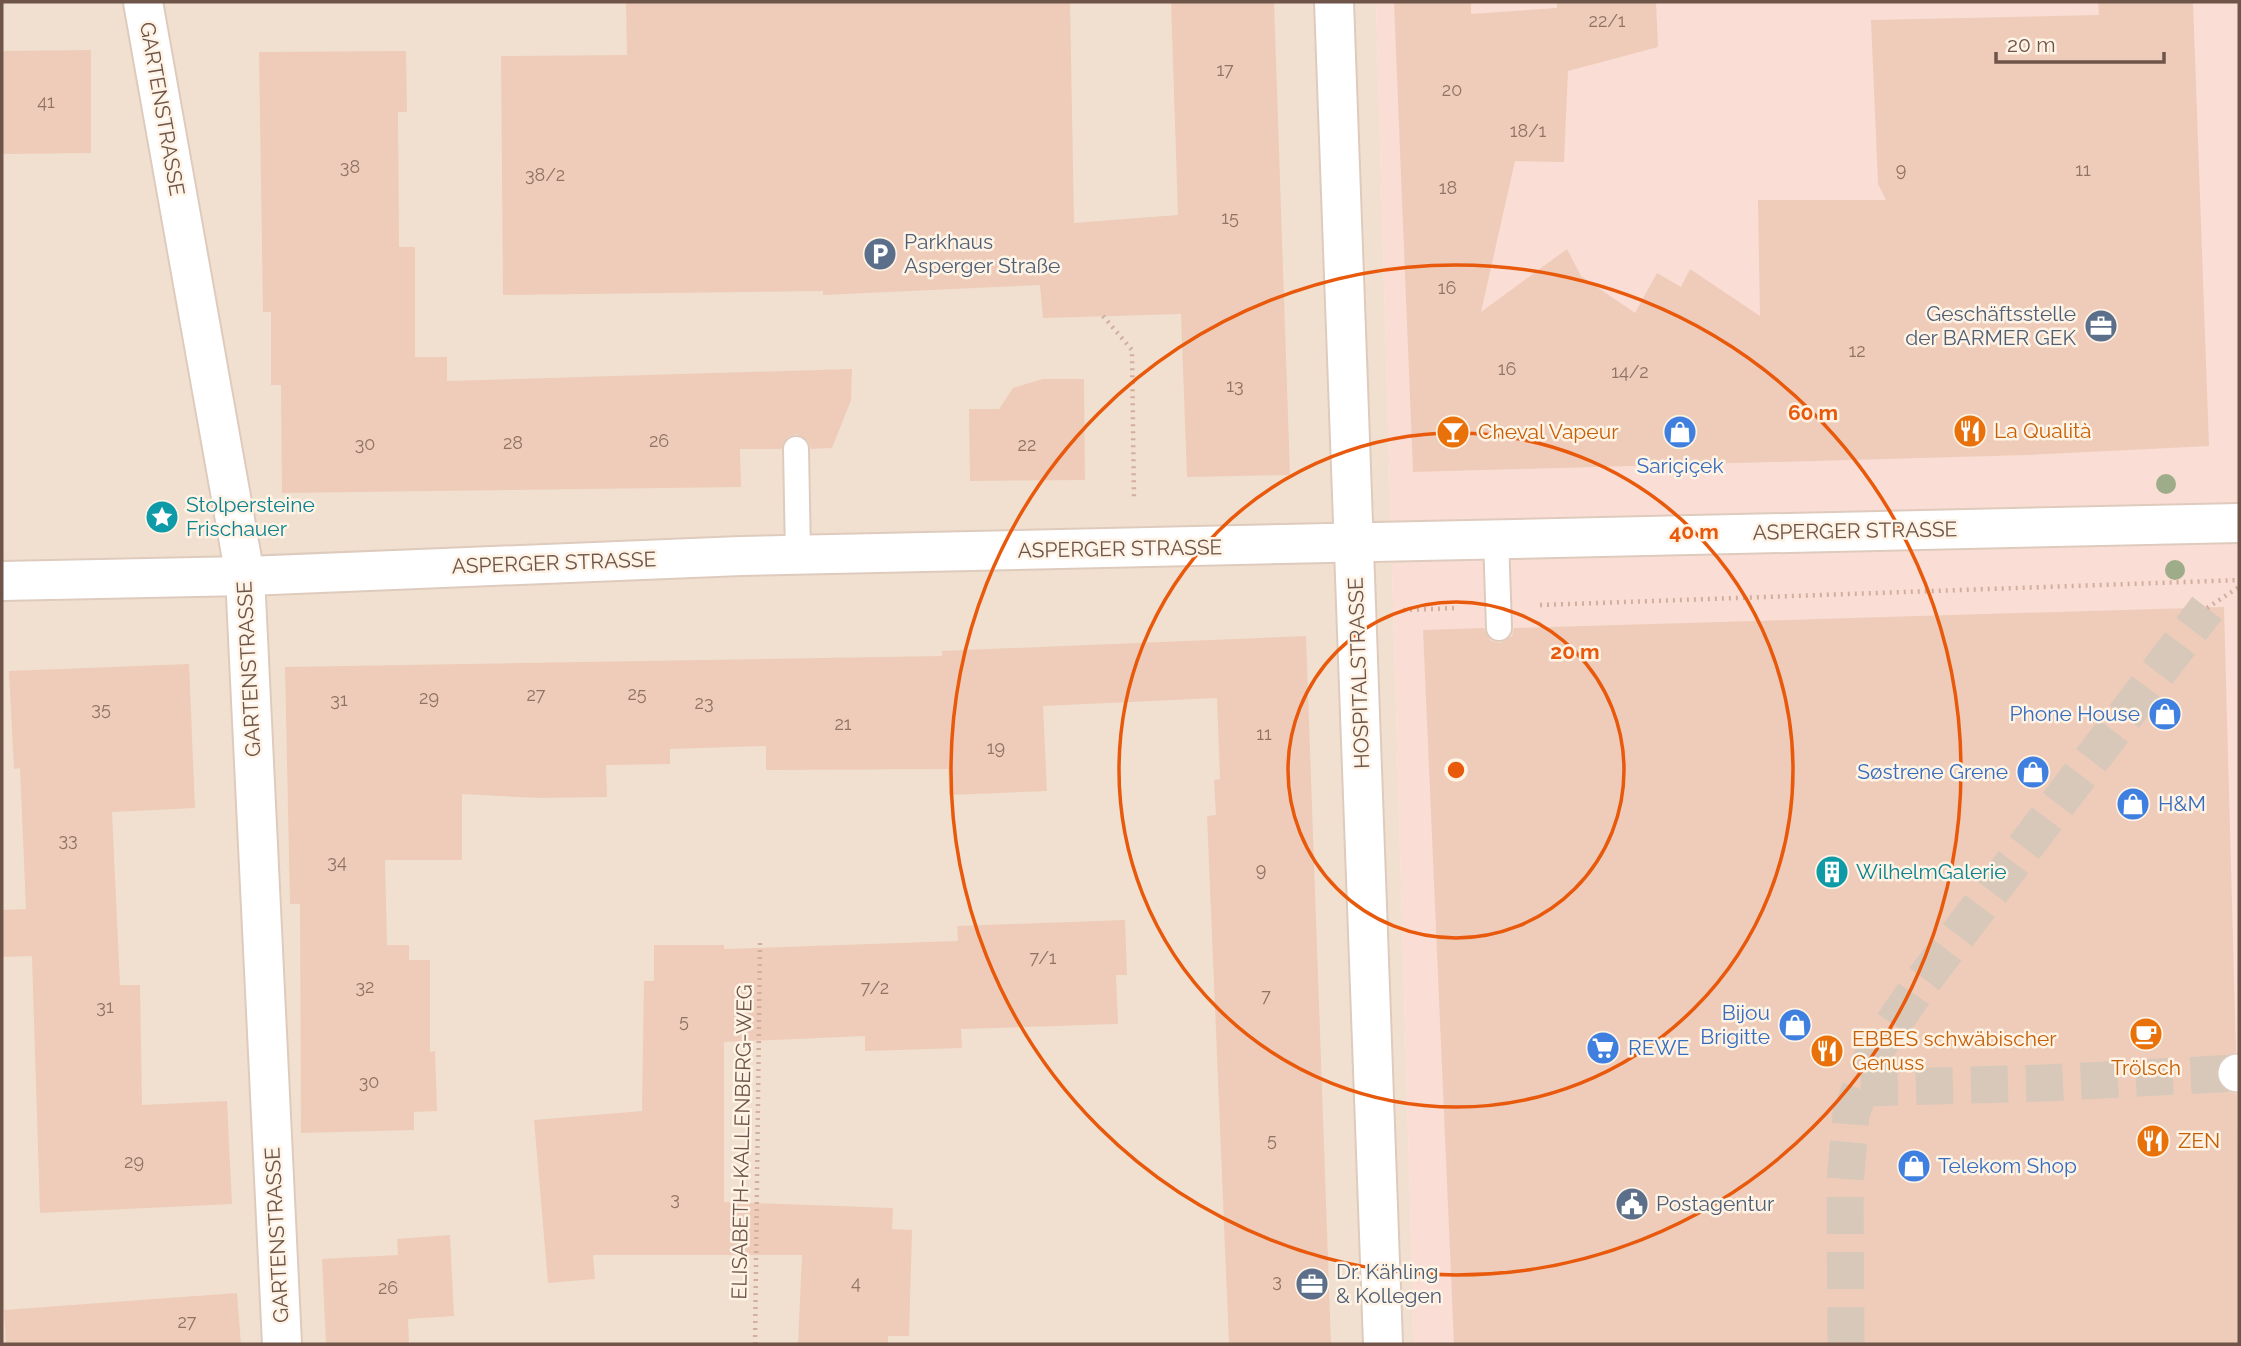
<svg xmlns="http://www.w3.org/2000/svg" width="2241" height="1346" viewBox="0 0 2241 1346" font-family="Raleway,sans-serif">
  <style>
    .residential { fill: #f1e0cf }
    .commercial { fill: #faddd4 }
    .building { fill: #eeccb9 }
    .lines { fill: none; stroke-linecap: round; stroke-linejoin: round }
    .pedestrian-tunnel { stroke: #d7c8ba; stroke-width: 37; stroke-dasharray: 37 18; stroke-linecap: butt }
    .service-casing { stroke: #decbbd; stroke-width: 28 }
    .pedestrian-casing { stroke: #decbbd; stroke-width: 40 }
    .minor-casing { stroke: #decbbd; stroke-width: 42 }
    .path { stroke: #d2af9d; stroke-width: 4.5; stroke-dasharray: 2 5; stroke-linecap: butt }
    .service { stroke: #fff; stroke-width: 24 }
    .pedestrian { stroke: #fff; stroke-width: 37 }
    .minor { stroke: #fff; stroke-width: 38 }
    .tree { fill: #9fac89 }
    .ring { fill: none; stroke: #e8590c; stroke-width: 3.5 }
    .labels { text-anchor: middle; stroke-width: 5; stroke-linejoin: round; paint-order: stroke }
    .number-label { font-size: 18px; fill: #8f7365 }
    .street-label { font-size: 21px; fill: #6f5549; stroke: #fef3e5 }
    .service-label { font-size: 21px; fill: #4e5e75; stroke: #fef3e5; text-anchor: start }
    .food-label { font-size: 21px; fill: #c56008; stroke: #fef3e5; text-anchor: start }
    .shop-label { font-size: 21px; fill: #366cbe; stroke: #fef3e5; text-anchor: end }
    .culture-label { font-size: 21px; fill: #0d838f; stroke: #fef3e5; text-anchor: start }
    .centre { fill: #e8590c; stroke: #fef3e5; stroke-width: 3.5 }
    .ring-label { font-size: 21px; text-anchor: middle; font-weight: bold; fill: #e8590c; stroke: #fef3e5; stroke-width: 5; stroke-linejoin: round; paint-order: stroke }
  </style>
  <rect width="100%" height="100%" fill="#faefe0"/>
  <!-- residential -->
  <path class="residential" d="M 2,2 L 1376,2 L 1414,1344 L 2,1344 Z"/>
  <!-- commercial -->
  <path class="commercial" d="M 1376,2 L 2239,2 L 2239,1344 L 1414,1344 Z"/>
  <!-- building -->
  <g class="building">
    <path d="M 626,2 L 1070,2 L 1074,223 L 1178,215 L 1171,2 L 1274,2 L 1290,475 L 1187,477 L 1181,314 L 1043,318 L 1040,285 L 823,295 L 823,291 L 503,295 L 501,56 L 627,55 Z"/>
    <path d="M 1394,2 L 1471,2 L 1471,14 L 1557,8 L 1557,2 L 1656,2 L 1658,47 L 1568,71 L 1564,162 L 1515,161 L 1481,312 L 1567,249 L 1581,276 L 1635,313 L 1657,273 L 1681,287 L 1690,269 L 1760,316 L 1758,200 L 1886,200 L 1878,184 L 1871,20 L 2099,15 L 2098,2 L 2193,2 L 2209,446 L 2027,455 L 1413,472 Z"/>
    <path d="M 91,50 L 91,153 L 2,154 L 2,51 Z"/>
    <path d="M 406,51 L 407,112 L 398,112 L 399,247 L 415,247 L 415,357 L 447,357 L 447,381 L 852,369 L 851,400 L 832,448 L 811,449 L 808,441 L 796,434 L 788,437 L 781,449 L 740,449 L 741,487 L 282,493 L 281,385 L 271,385 L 271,312 L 263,312 L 259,52 Z"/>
    <path d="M 1043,379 L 1084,379 L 1085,480 L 970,481 L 969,409 L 999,409 L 1013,388 Z"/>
    <path d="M 2224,607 L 2236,1052 L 2219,1062 L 2216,1074 L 2219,1083 L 2226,1091 L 2237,1094 L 2239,1344 L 1454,1344 L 1423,630 L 1484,628 L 1491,641 L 1500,643 L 1512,636 L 1514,628 Z"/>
    <path d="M 1306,636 L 1331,1344 L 1229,1344 L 1207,816 L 1216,815 L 1214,780 L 1220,779 L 1217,698 L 1043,706 L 1047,791 L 949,795 L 948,769 L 766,770 L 766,746 L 670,749 L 670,764 L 606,765 L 607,797 L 539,798 L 462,794 L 462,860 L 385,860 L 387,945 L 409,945 L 409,960 L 430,960 L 430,1052 L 435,1051 L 437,1111 L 414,1112 L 414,1130 L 301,1133 L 300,904 L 290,904 L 285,667 L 942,656 L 942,651 Z"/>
    <path d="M 189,664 L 195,808 L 112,812 L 120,985 L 140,985 L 142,1105 L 227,1101 L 232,1204 L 40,1213 L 32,956 L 2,957 L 2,910 L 26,909 L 20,768 L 14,769 L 9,671 Z"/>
    <path d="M 1125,920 L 1127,975 L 1116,975 L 1118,1024 L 961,1029 L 962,1048 L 865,1051 L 865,1036 L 724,1042 L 724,1202 L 893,1208 L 892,1229 L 912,1230 L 909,1336 L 888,1336 L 888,1344 L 798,1344 L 802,1255 L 593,1255 L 595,1279 L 548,1283 L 534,1120 L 642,1111 L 644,981 L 654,981 L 654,945 L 724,945 L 724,949 L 958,941 L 957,926 Z"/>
    <path d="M 450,1235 L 454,1316 L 408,1319 L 409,1344 L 326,1344 L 322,1259 L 398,1255 L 397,1239 Z"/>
    <path d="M 237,1293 L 241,1344 L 6,1344 L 4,1310 Z"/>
  </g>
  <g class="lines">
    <!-- pedestrian-tunnel -->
    <g class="pedestrian-tunnel">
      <path d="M 1861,1088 L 2045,1083 L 2237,1073"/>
      <path d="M 1846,1344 L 1845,1184 L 1851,1114 L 1874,1052 L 1919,986 L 2207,608"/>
    </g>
    <defs>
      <g id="service">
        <path d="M 796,449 L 798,555"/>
        <path d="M 1496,538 L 1499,628"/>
      </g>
      <path id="pedestrian" d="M 2237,1073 L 2239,1073"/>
      <g id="minor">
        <path d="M 143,2 L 245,576 L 282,1344"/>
        <path d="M 1334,2 L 1383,1344"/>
        <path d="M 2,581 L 245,576 L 741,556 L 2239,523"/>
      </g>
    </defs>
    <!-- service casing -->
    <use href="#service" class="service-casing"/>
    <!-- pedestrian casing -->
    <use href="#pedestrian" class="pedestrian-casing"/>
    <!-- minor casing -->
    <use href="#minor" class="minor-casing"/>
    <!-- path -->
    <g class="path">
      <path d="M 1103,316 L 1132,350 L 1134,499"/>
      <path d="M 1540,605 L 2239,580"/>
      <path d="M 2207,608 L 2239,587"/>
      <path d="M 1403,610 L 1457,608"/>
      <path d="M 755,1344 L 760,941"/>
    </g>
    <!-- service -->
    <use href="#service" class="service"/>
    <!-- pedestrian -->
    <use href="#pedestrian" class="pedestrian"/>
    <!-- minor -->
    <use href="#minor" class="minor"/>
  </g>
  <!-- trees -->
  <g class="tree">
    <circle cx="2166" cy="484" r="10"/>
    <circle cx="2175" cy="570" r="10"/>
  </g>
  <!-- distance rings -->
  <g class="ring">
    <circle cx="1456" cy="770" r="168"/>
    <circle cx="1456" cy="770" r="337"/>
    <circle cx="1456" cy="770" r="505"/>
  </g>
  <!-- icons -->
  <defs>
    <symbol id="parking-disc" viewBox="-11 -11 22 22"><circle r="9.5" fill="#5c6f8a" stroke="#fef3e5"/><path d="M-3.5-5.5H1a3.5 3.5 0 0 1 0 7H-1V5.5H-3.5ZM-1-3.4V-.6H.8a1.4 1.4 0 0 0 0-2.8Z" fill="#fff"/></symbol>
    <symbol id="office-disc" viewBox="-11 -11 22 22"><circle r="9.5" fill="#5c6f8a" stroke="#fef3e5"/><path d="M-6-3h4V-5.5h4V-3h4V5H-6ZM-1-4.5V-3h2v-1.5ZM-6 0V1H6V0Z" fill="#fff"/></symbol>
    <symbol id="restaurant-disc" viewBox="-11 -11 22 22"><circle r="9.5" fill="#e8710a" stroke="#fef3e5"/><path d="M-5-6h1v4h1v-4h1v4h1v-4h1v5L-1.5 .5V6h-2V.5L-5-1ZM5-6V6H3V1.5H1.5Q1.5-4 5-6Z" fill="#fff"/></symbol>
    <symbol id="bar-disc" viewBox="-11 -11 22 22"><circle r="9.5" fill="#e8710a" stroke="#fef3e5"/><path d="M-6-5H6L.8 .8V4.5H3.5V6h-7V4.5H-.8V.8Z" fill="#fff"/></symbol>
    <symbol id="shop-disc" viewBox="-11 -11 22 22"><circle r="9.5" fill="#3f7fe0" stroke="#fef3e5"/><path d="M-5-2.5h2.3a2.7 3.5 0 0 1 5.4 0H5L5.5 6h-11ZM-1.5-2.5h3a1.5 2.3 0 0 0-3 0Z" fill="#fff"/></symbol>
    <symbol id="sight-disc" viewBox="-11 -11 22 22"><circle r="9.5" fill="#0f9aa8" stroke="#fef3e5"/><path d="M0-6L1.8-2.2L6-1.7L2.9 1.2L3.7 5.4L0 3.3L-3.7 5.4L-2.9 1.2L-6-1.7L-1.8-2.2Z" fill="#fff"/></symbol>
    <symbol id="building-disc" viewBox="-11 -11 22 22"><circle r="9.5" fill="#0f9aa8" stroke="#fef3e5"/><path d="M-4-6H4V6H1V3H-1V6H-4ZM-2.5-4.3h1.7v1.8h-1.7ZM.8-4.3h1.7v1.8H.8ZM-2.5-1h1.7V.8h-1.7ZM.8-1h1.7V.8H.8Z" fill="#fff"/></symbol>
    <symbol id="cafe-disc" viewBox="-11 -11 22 22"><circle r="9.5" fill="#e8710a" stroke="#fef3e5"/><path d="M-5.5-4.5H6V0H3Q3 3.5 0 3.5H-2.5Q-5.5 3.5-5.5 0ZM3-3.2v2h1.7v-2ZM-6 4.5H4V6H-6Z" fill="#fff"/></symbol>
    <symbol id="supermarket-disc" viewBox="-11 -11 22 22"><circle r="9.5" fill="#3f7fe0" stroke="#fef3e5"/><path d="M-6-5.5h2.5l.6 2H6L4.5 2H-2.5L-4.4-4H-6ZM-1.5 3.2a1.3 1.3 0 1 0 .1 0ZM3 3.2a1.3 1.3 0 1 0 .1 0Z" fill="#fff"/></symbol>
    <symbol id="civic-disc" viewBox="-11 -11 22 22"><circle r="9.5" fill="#5c6f8a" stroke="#fef3e5"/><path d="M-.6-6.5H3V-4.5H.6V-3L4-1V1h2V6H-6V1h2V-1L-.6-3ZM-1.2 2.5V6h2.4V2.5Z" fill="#fff"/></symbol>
  </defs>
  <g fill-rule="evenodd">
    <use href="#parking-disc" x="861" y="235" width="38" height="38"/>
    <use href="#office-disc" x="2082" y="307" width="38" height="38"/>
    <use href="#restaurant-disc" x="1951" y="412" width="38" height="38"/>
    <use href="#bar-disc" x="1434" y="413" width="38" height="38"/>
    <use href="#shop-disc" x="1661" y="413" width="38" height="38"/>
    <use href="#sight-disc" x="143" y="498" width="38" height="38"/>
    <use href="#shop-disc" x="2146" y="695" width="38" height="38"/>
    <use href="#shop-disc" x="2014" y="753" width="38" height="38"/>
    <use href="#shop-disc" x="2114" y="785" width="38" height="38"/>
    <use href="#building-disc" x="1813" y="853" width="38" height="38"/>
    <use href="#shop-disc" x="1776" y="1006" width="38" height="38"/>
    <use href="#cafe-disc" x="2127" y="1015" width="38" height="38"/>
    <use href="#supermarket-disc" x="1584" y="1029" width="38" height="38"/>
    <use href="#restaurant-disc" x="1808" y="1032" width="38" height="38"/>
    <use href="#restaurant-disc" x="2134" y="1122" width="38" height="38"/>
    <use href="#shop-disc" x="1895" y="1147" width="38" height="38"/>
    <use href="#civic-disc" x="1613" y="1185" width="38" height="38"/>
    <use href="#office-disc" x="1293" y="1265" width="38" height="38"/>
  </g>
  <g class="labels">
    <!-- number labels -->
    <g class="number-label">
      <text x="1607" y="27">22/1</text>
      <text x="1225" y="76">17</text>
      <text x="1452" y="96">20</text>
      <text x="46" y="108">41</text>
      <text x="1528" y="137">18/1</text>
      <text x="350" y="173">38</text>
      <text x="1901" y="176">9</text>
      <text x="2083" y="176">11</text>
      <text x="545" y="181">38/2</text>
      <text x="1448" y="194">18</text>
      <text x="1230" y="224">15</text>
      <text x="1447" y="294">16</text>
      <text x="1857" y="357">12</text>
      <text x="1507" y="375">16</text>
      <text x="1630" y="378">14/2</text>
      <text x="1235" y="392">13</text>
      <text x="659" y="447">26</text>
      <text x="513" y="449">28</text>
      <text x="365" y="450">30</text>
      <text x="1027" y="451">22</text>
      <text x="637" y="700">25</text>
      <text x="536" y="701">27</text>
      <text x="429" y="704">29</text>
      <text x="339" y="706">31</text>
      <text x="704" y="709">23</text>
      <text x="101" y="715">35</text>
      <text x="843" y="730">21</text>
      <text x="1264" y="740">11</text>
      <text x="996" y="754">19</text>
      <text x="68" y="846">33</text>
      <text x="337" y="868">34</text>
      <text x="1261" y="876">9</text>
      <text x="1043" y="964">7/1</text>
      <text x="365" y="993">32</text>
      <text x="875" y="994">7/2</text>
      <text x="1266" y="1002">7</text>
      <text x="105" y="1013">31</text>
      <text x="684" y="1027">5</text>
      <text x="369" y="1088">30</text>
      <text x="1272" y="1146">5</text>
      <text x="134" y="1168">29</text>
      <text x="675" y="1205">3</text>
      <text x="1277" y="1287">3</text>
      <text x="856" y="1289">4</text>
      <text x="388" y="1294">26</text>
      <text x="187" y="1328">27</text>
    </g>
    <!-- street labels -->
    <g class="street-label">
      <text transform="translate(162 109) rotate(80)" y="7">GARTENSTRASSE</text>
      <text transform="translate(1855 531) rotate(-1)" y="7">ASPERGER STRASSE</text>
      <text transform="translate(1120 549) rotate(-1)" y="7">ASPERGER STRASSE</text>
      <text transform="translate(554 563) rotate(-2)" y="7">ASPERGER STRASSE</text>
      <text transform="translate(249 669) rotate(-93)" y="7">GARTENSTRASSE</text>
      <text transform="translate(1359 673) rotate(-92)" y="7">HOSPITALSTRASSE</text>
      <text transform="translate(742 1142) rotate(-89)" y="7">ELISABETH-KALLENBERG-WEG</text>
      <text transform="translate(277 1235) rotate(-93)" y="7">GARTENSTRASSE</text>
    </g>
    <!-- service labels -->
    <g class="service-label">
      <text x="904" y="249">Parkhaus<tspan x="904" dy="24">Asperger Straße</tspan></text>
      <text x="2076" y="321" text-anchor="end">Geschäftsstelle<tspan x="2076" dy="24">der BARMER GEK</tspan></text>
      <text x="1656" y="1211">Postagentur</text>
      <text x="1336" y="1279">Dr. Kähling<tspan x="1336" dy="24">&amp; Kollegen</tspan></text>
    </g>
    <!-- food labels -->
    <g class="food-label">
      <text x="1994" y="438">La Qualità</text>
      <text x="1478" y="439">Cheval Vapeur</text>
      <text x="1852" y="1046">EBBES schwäbischer<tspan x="1852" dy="24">Genuss</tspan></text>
      <text x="2146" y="1075" text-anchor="middle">Trölsch</text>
      <text x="2178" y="1148">ZEN</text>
    </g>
    <!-- shop labels -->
    <g class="shop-label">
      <text x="1680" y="473" text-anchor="middle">Sariçiçek</text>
      <text x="2140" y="721">Phone House</text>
      <text x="2008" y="779">Søstrene Grene</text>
      <text x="2158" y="811" text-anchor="start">H&amp;M</text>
      <text x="1770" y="1020">Bijou<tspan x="1770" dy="24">Brigitte</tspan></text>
      <text x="1628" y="1055" text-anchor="start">REWE</text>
      <text x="1938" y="1173" text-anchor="start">Telekom Shop</text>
    </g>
    <!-- culture labels -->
    <g class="culture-label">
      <text x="186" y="512">Stolpersteine<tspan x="186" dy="24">Frischauer</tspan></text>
      <text x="1856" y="879">WilhelmGalerie</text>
    </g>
  </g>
  <circle cx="1456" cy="770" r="10" class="centre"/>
  <g class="ring-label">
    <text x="1813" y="420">60 m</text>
    <text x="1694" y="539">40 m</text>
    <text x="1575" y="659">20 m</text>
  </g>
  <!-- border -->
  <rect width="2241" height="1346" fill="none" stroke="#6f5549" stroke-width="7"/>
  <!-- scale -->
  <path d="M1996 52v10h168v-10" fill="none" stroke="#6f5549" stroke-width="3.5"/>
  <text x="2007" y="52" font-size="21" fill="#6f5549" stroke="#fef3e5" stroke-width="5" paint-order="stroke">20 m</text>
</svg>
